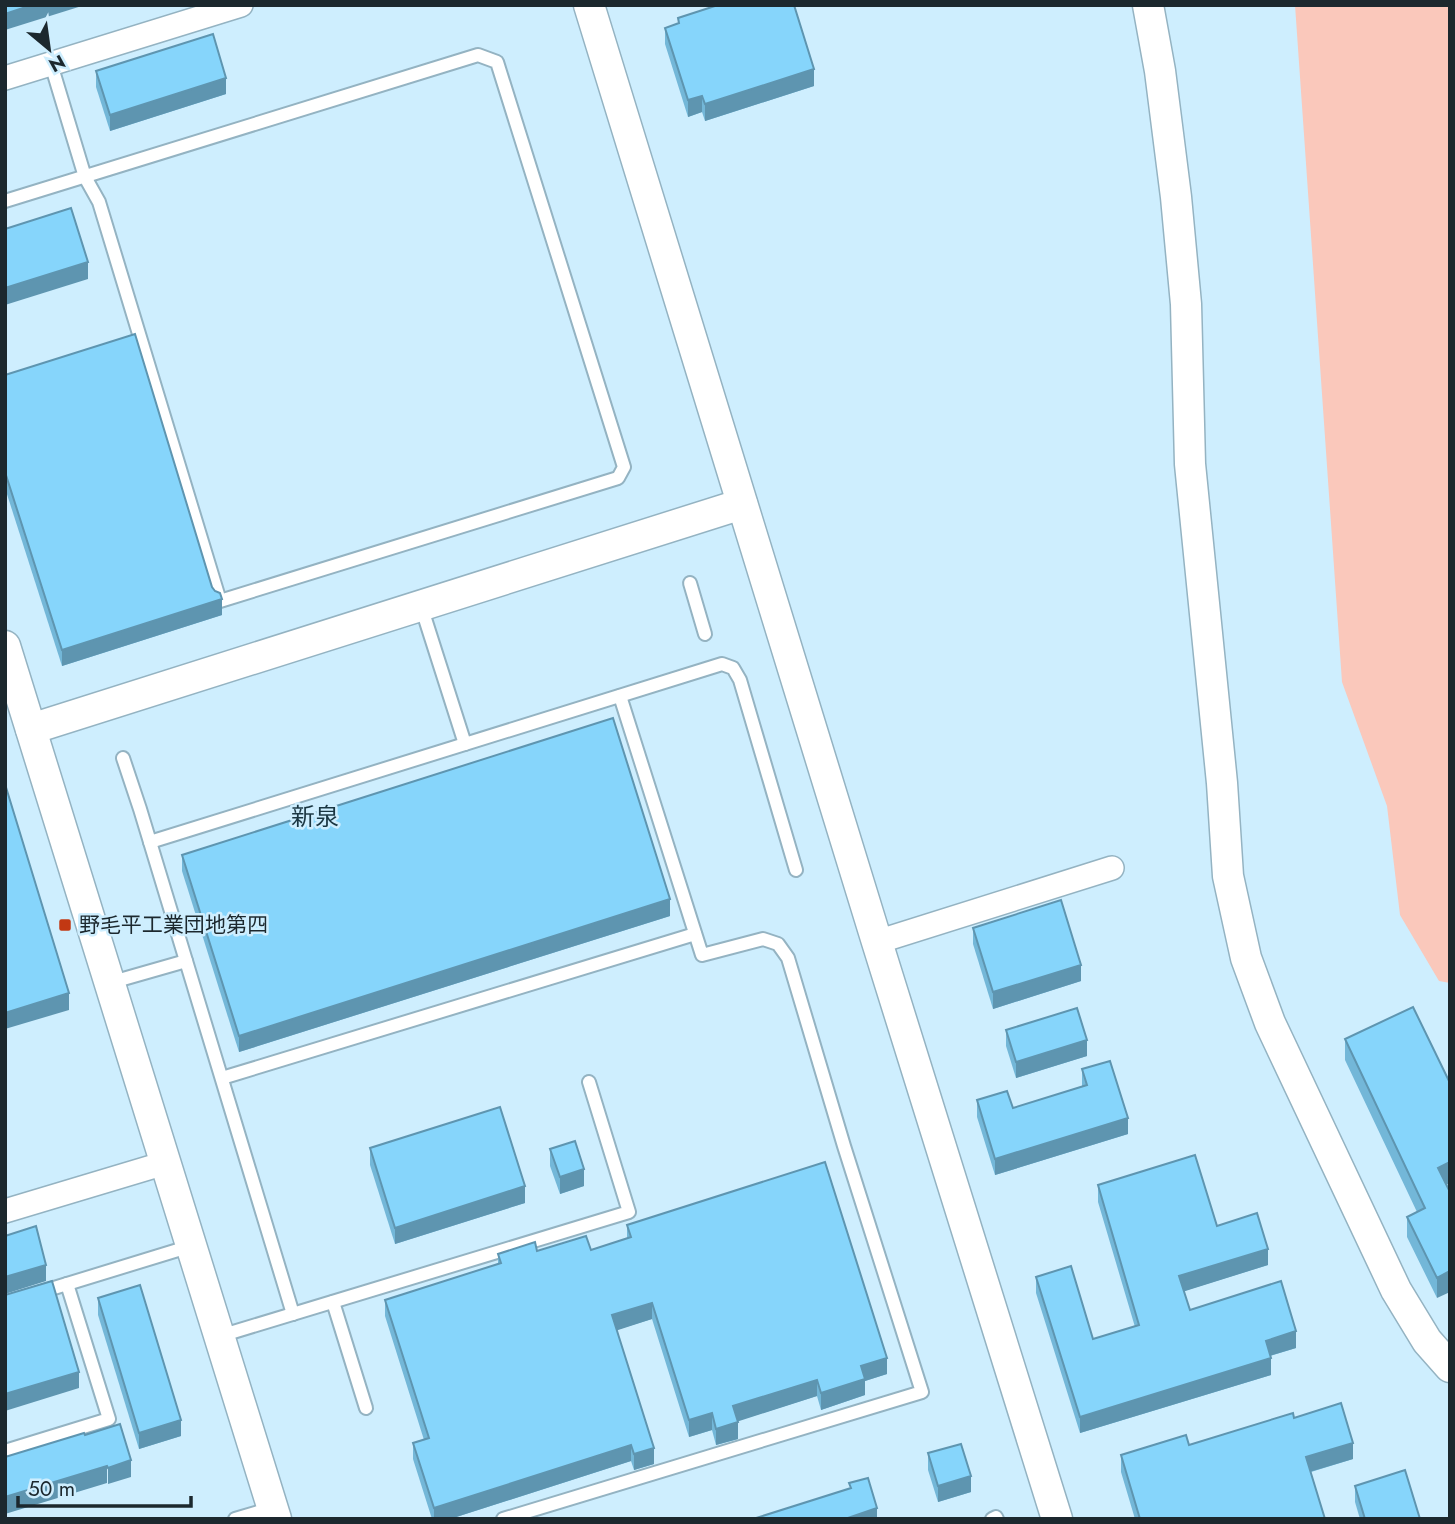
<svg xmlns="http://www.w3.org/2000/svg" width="1455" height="1524" viewBox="0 0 1455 1524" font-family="Jost,'Noto Sans JP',sans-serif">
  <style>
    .green { fill: #fac8bb }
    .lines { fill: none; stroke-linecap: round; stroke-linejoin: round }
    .service-casing { stroke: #94b3c2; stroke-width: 16 }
    .minor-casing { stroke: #94b3c2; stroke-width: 26 }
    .tertiary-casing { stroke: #94b3c2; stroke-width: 33 }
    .service { stroke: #fff; stroke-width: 12 }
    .minor { stroke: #fff; stroke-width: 23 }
    .tertiary { stroke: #fff; stroke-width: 30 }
    .wall { fill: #73b7d8 }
    .shaded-wall { fill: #5e95b0 }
    .building { fill: #86d5fb; stroke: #5e95b0; stroke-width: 2 }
    .poi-dot { fill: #c23813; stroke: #ceeefe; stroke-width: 2.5 }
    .labels { text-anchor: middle; stroke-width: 5; stroke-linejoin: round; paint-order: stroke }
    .poi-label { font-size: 21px; fill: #1c282e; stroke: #ceeefe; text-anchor: start }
    .quarter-label { font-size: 24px; fill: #1a3642; stroke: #ceeefe }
  </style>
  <rect width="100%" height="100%" fill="#ceeefe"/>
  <!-- green -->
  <path class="green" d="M 1295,5 L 1450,5 L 1450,983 L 1439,981 L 1400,915 L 1387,806 L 1342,682 Z"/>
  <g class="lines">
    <defs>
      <g id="service">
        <path d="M 5,201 L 478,55 L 497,62 L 624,467 L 618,478 L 220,601 L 99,202 L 85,177 L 51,64"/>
        <path d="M 690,583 L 705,634"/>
        <path d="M 421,606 L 465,744"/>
        <path d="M 123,758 L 140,809 L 293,1314"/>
        <path d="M 150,842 L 722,664 L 733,668 L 740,680 L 796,870"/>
        <path d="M 109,983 L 186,961"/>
        <path d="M 222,1078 L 695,934"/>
        <path d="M 333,1302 L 366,1408"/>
        <path d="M 5,1303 L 191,1246"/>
        <path d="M 220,1336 L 629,1212 L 589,1082"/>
        <path d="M 5,1451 L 109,1419 L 67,1284"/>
        <path d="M 235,1519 L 272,1508"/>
        <path d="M 503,1519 L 922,1392 L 844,1146 L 788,958 L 778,944 L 763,939 L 702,955 L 620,696"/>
        <path d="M 992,1519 L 996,1517 L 997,1519"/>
      </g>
      <g id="minor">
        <path d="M 5,78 L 241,5"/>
        <path d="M 877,942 L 1112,868"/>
        <path d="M 5,1211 L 165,1163"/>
      </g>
      <g id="tertiary">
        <path d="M 589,5 L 877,942 L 1057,1519"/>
        <path d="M 1148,5 L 1160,71 L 1176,197 L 1186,304 L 1190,464 L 1222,783 L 1228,876 L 1246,958 L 1270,1023 L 1396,1290 L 1427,1341 L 1450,1367"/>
        <path d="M 5,646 L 276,1519"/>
        <path d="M 31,729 L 742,504"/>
      </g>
    </defs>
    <!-- service casing -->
    <use href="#service" class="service-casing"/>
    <!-- minor casing -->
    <use href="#minor" class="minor-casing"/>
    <!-- tertiary casing -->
    <use href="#tertiary" class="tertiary-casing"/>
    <!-- service -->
    <use href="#service" class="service"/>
    <!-- minor -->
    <use href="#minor" class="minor"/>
    <!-- tertiary -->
    <use href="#tertiary" class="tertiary"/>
  </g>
  <!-- wall -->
  <g class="wall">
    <path d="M 678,18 L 814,86 L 705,121 L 702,112 L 688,117 L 665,44 L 665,28 L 678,24 Z"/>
    <path d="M 96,71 L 226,94 L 110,131 L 96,87 Z"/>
    <path d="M 5,375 L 212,587 L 215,591 L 222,615 L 62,666 L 5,488 Z"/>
    <path d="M 182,855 L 670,916 L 239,1052 L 182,871 Z"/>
    <path d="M 973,928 L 1081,981 L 993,1009 L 973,944 Z"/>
    <path d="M 1006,1030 L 1087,1056 L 1016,1078 L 1006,1046 Z"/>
    <path d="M 1345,1039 L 1446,1185 L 1437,1298 L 1407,1237 L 1407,1217 L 1417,1212 L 1345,1060 Z"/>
    <path d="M 1082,1069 L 1128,1134 L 995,1175 L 977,1117 L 977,1100 L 1013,1108 L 1082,1087 Z"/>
    <path d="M 370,1148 L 525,1203 L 395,1244 L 370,1165 Z"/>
    <path d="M 550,1149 L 584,1186 L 560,1194 L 550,1166 Z"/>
    <path d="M 1098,1185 L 1217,1226 L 1268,1265 L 1184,1291 L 1190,1310 L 1296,1348 L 1270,1356 L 1271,1375 L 1080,1433 L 1036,1293 L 1036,1277 L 1093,1339 L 1135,1327 L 1098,1202 Z"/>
    <path d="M 627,1225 L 887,1374 L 865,1381 L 865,1395 L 821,1410 L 817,1396 L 737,1421 L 738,1439 L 716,1445 L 712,1430 L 689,1437 L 652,1319 L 616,1330 L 654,1464 L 634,1470 L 631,1461 L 450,1519 L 432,1519 L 413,1459 L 413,1443 L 424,1440 L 385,1316 L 385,1300 L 498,1264 L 498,1254 L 537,1251 L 591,1250 L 627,1239 Z"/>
    <path d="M 98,1298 L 181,1436 L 139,1449 L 98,1315 Z"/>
    <path d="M 1294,1418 L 1353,1459 L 1311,1472 L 1325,1519 L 1135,1519 L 1121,1472 L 1121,1455 L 1189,1445 Z"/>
    <path d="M 928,1453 L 971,1492 L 938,1502 L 928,1470 Z"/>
    <path d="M 1355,1486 L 1420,1519 L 1360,1519 L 1355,1502 Z"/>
  </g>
  <!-- shaded-wall -->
  <g class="shaded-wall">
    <path d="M 32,5 L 85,5 L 5,30 L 5,14 Z"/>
    <path d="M 814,69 L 814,86 L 705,121 L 705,104 Z"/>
    <path d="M 226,78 L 226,94 L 110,131 L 110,115 Z"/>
    <path d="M 702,96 L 702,112 L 688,117 L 688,100 Z"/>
    <path d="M 88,262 L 88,279 L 5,305 L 5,288 Z"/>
    <path d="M 222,599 L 222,615 L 62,666 L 62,650 Z"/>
    <path d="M 670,899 L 670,916 L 239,1052 L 239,1036 Z"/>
    <path d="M 1081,965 L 1081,981 L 993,1009 L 993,992 Z"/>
    <path d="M 69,993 L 69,1010 L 5,1029 L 5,1013 Z"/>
    <path d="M 1087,1040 L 1087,1056 L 1016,1078 L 1016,1062 Z"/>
    <path d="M 1128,1118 L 1128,1134 L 995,1175 L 995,1159 Z"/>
    <path d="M 1450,1162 L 1450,1183 L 1438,1189 L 1438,1168 Z"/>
    <path d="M 584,1169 L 584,1186 L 560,1194 L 560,1177 Z"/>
    <path d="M 525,1186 L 525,1203 L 395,1244 L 395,1228 Z"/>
    <path d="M 1268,1249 L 1268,1265 L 1179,1293 L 1179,1276 Z"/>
    <path d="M 46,1265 L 46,1281 L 5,1294 L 5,1277 Z"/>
    <path d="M 1450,1271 L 1450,1292 L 1437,1298 L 1437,1278 Z"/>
    <path d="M 652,1303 L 652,1319 L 612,1332 L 612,1315 Z"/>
    <path d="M 1296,1331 L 1296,1348 L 1266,1357 L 1266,1341 Z"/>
    <path d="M 887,1358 L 887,1374 L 865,1381 L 865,1395 L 821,1410 L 821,1393 L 861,1366 Z"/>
    <path d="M 1271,1358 L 1271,1375 L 1080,1433 L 1080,1417 Z"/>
    <path d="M 79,1372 L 79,1388 L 5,1411 L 5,1394 Z"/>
    <path d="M 817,1380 L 817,1396 L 733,1423 L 733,1406 Z"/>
    <path d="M 712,1413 L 712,1430 L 689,1437 L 689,1420 Z"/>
    <path d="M 181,1420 L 181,1436 L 139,1449 L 139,1433 Z"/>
    <path d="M 738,1422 L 738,1439 L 716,1445 L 716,1429 Z"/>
    <path d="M 1353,1443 L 1353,1459 L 1306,1473 L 1306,1457 Z"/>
    <path d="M 631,1445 L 631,1461 L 450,1519 L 434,1519 L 434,1508 Z"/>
    <path d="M 654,1448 L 654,1464 L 634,1470 L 634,1454 Z"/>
    <path d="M 131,1460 L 131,1477 L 108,1484 L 108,1468 Z"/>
    <path d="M 107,1466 L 107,1483 L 5,1514 L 5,1497 Z"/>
    <path d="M 971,1476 L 971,1492 L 938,1502 L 938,1486 Z"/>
    <path d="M 877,1508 L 877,1519 L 845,1519 Z"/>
  </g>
  <!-- building -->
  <g class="building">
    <path d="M 5,5 L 32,5 L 5,14 Z"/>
    <path d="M 718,5 L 794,5 L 814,69 L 705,104 L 702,96 L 688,100 L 665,28 L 679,23 L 678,18 Z"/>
    <path d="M 213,34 L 226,78 L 110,115 L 96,71 Z"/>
    <path d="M 71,208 L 88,262 L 5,288 L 5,229 Z"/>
    <path d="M 135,334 L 212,587 L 215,591 L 220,593 L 222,599 L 62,650 L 5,472 L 5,375 Z"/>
    <path d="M 613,718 L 670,899 L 239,1036 L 182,855 Z"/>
    <path d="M 5,784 L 69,993 L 5,1013 Z"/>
    <path d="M 1061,900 L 1081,965 L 993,992 L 973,928 Z"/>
    <path d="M 1413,1007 L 1450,1083 L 1450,1162 L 1438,1168 L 1450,1192 L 1450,1271 L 1437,1278 L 1407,1217 L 1425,1208 L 1345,1039 Z"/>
    <path d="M 1077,1008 L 1087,1040 L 1016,1062 L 1006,1030 Z"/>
    <path d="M 1110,1061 L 1128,1118 L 995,1159 L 977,1100 L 1007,1091 L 1013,1108 L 1087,1085 L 1082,1069 Z"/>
    <path d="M 500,1107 L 525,1186 L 395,1228 L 370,1148 Z"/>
    <path d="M 575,1141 L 584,1169 L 560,1177 L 550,1149 Z"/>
    <path d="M 1195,1155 L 1217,1226 L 1257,1213 L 1268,1249 L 1179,1276 L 1190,1310 L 1281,1281 L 1296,1331 L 1266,1341 L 1271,1358 L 1080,1417 L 1036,1277 L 1071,1266 L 1093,1339 L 1139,1325 L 1098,1185 Z"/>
    <path d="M 825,1162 L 887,1358 L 861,1366 L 865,1379 L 821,1393 L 817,1380 L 733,1406 L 738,1422 L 716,1429 L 712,1413 L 689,1420 L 652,1303 L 612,1315 L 654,1448 L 634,1454 L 631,1445 L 434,1508 L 413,1443 L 429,1438 L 385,1300 L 501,1263 L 498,1254 L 535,1242 L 537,1251 L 586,1236 L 591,1250 L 631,1237 L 627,1225 Z"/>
    <path d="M 36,1226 L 46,1265 L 5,1277 L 5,1236 Z"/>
    <path d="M 52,1281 L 79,1372 L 5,1394 L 5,1295 Z"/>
    <path d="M 140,1285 L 181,1420 L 139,1433 L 98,1298 Z"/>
    <path d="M 1341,1403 L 1353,1443 L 1306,1457 L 1325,1519 L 1140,1519 L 1121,1455 L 1186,1435 L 1189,1445 L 1293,1413 L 1294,1418 Z"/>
    <path d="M 120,1424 L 131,1460 L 108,1468 L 107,1466 L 5,1497 L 5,1457 L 84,1433 L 85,1435 Z"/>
    <path d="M 961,1444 L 971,1476 L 938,1486 L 928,1453 Z"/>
    <path d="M 1405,1470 L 1420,1519 L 1365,1519 L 1355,1486 Z"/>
    <path d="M 868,1478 L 877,1508 L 845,1519 L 753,1519 L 851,1488 L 849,1483 Z"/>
  </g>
  <!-- markers -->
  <rect class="poi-dot" x="58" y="918" width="14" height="14" rx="3.5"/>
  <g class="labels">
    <!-- poi labels -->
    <g class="poi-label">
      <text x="79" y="932">野毛平工業団地第四</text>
    </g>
    <!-- quarter labels -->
    <g class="quarter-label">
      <text x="315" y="825">新泉</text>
    </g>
  </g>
  <!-- border -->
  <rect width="1455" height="1524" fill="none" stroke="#1c282e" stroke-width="14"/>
  <!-- north arrow -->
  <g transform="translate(49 49) rotate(151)" stroke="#ceeefe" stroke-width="5" paint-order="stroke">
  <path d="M0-5L12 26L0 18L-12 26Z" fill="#1c282e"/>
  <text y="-10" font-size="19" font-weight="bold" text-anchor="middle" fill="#1c282e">N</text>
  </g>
  <!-- scale -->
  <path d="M18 1496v10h173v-10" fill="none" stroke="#1c282e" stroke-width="3.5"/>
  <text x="28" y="1496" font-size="21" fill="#1c282e" stroke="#ceeefe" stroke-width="5" paint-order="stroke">50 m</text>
</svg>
